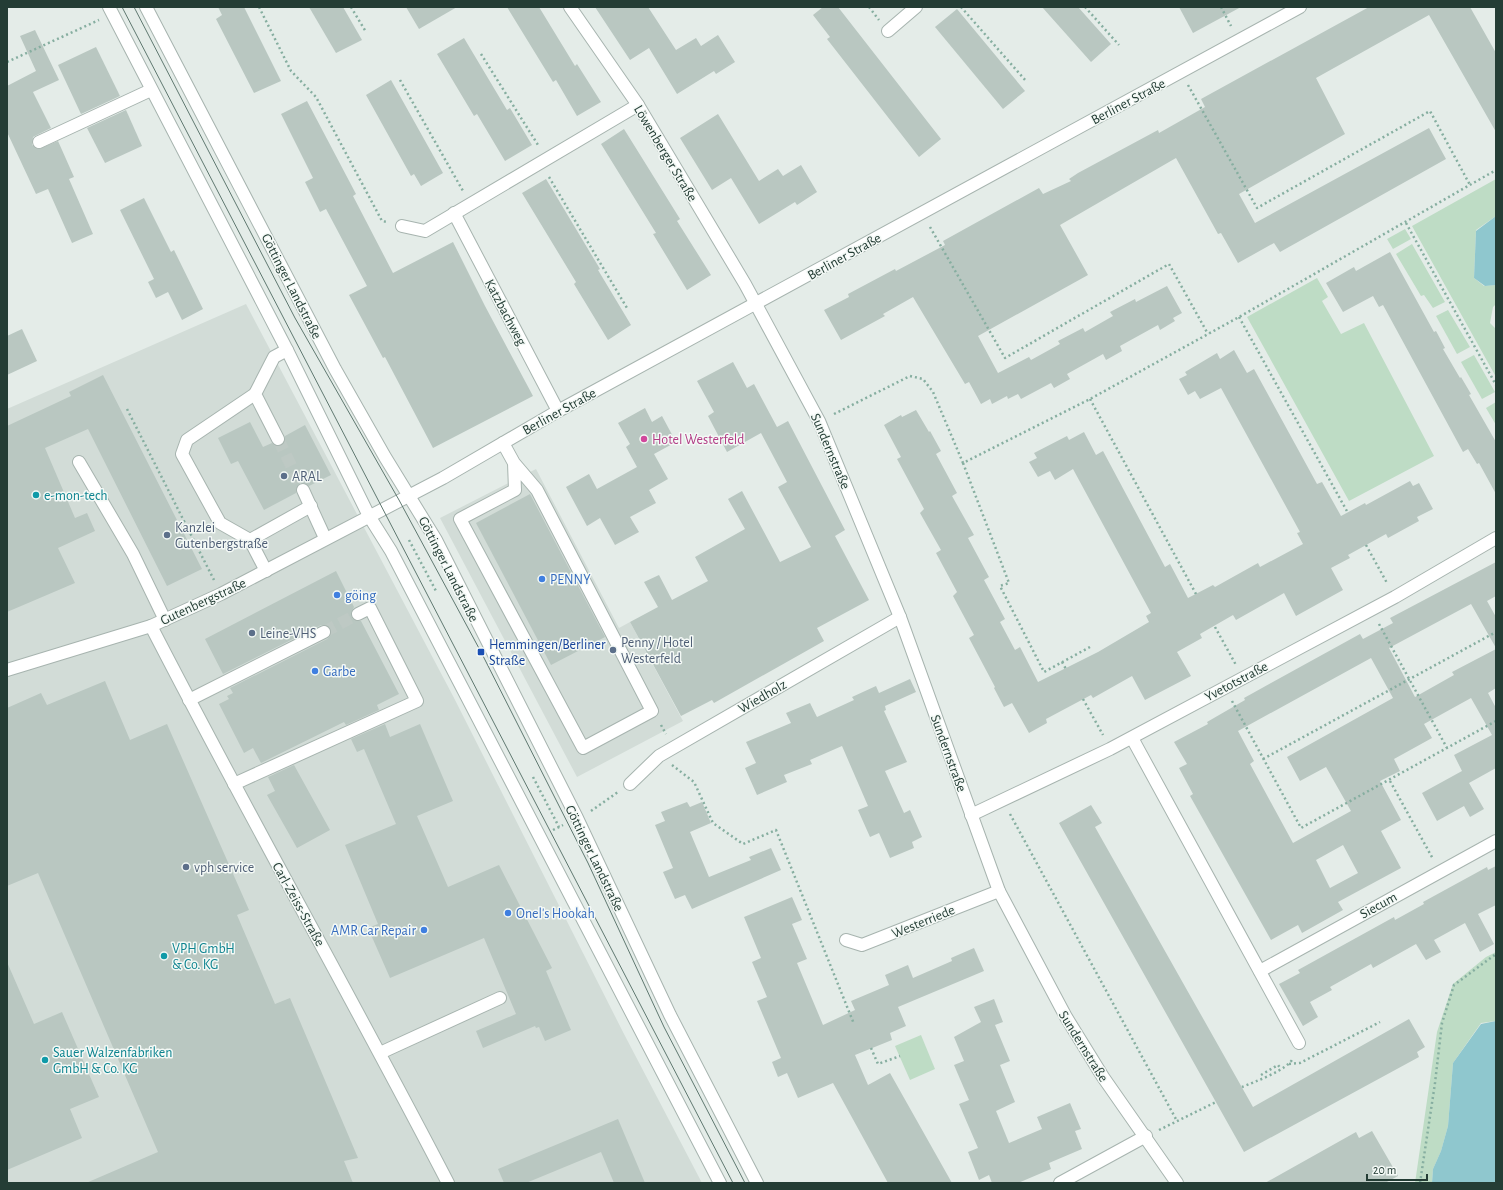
<svg xmlns="http://www.w3.org/2000/svg" width="1503" height="1190" viewBox="0 0 1503 1190" font-family="'Alegreya Sans',sans-serif">
  <style>
    .built { fill: #d2dcd7 }
    .green { fill: #bedcc5 }
    .water { fill: #8fc7ce }
    .building { fill: #b9c7c1; fill-rule: evenodd }
    .lines { fill: none; stroke-linecap: round; stroke-linejoin: round }
    .minor-tunnel { stroke: #bec9c4; stroke-width: 12; stroke-dasharray: 12 6; stroke-linecap: butt }
    .minor-casing { stroke: #a7b4af; stroke-width: 14 }
    .path { stroke: #86aea0; stroke-width: 2.5; stroke-dasharray: 2 3; stroke-linecap: butt }
    .minor { stroke: #fff; stroke-width: 12 }
    .tram { stroke: #5f7870; stroke-width: 1 }
    .hotel-dot { fill: #d1479c; stroke: #f4f9f6; stroke-width: 1.5 }
    .service-dot { fill: #5c6f8a; stroke: #f4f9f6; stroke-width: 1.5 }
    .culture-dot { fill: #0f9aa8; stroke: #f4f9f6; stroke-width: 1.5 }
    .shop-dot { fill: #3f7fe0; stroke: #f4f9f6; stroke-width: 1.5 }
    .transit-dot { fill: #1a4fb4; stroke: #f4f9f6; stroke-width: 1.5 }
    .labels { text-anchor: middle; stroke-width: 3; stroke-linejoin: round; paint-order: stroke }
    .street-label { font-size: 14px; fill: #243d35; stroke: #f4f9f6 }
    .hotel-label { font-size: 14px; fill: #b23c85; stroke: #f4f9f6; text-anchor: start }
    .service-label { font-size: 14px; fill: #4e5e75; stroke: #f4f9f6; text-anchor: start }
    .culture-label { font-size: 14px; fill: #0d838f; stroke: #f4f9f6; text-anchor: start }
    .shop-label { font-size: 14px; fill: #366cbe; stroke: #f4f9f6; text-anchor: start }
    .transit-label { font-size: 14px; fill: #164399; stroke: #f4f9f6; text-anchor: start }
  </style>
  <rect width="100%" height="100%" fill="#e4ece8"/>
  <!-- built -->
  <g class="built">
    <path d="M 246,304 L 453,696 L 624,1034 L 702,1183 L 7,1183 L 7,409 Z"/>
    <path d="M 536,469 L 619,628 L 630,622 L 683,721 L 577,777 L 440,518 Z"/>
  </g>
  <!-- green -->
  <g class="green">
    <path d="M 1496,179 L 1496,216 L 1476,230 L 1474,278 L 1484,286 L 1496,285 L 1496,304 L 1493,307 L 1490,323 L 1496,329 L 1496,377 L 1412,226 Z"/>
    <path d="M 1405,229 L 1411,239 L 1393,249 L 1387,239 Z"/>
    <path d="M 1412,244 L 1445,302 L 1433,308 L 1424,295 L 1421,296 L 1396,254 Z"/>
    <path d="M 1317,278 L 1328,297 L 1322,301 L 1341,334 L 1364,323 L 1434,456 L 1349,501 L 1247,317 Z"/>
    <path d="M 1448,310 L 1470,347 L 1457,354 L 1436,316 Z"/>
    <path d="M 1474,355 L 1495,392 L 1482,399 L 1461,362 Z"/>
    <path d="M 1496,402 L 1496,425 L 1486,408 Z"/>
    <path d="M 1496,952 L 1496,1021 L 1481,1023 L 1453,1063 L 1448,1126 L 1441,1151 L 1433,1169 L 1432,1183 L 1415,1183 L 1437,1032 L 1453,984 L 1486,957 Z"/>
    <path d="M 921,1035 L 935,1069 L 910,1080 L 895,1046 Z"/>
  </g>
  <!-- water -->
  <g class="water">
    <path d="M 1496,216 L 1496,285 L 1485,286 L 1474,278 L 1476,231 Z"/>
    <path d="M 1496,1021 L 1496,1183 L 1432,1183 L 1433,1169 L 1441,1151 L 1448,1126 L 1453,1063 L 1481,1024 Z"/>
  </g>
  <!-- building -->
  <g class="building">
    <path d="M 218,7 L 244,7 L 281,81 L 254,93 L 216,19 L 222,15 Z"/>
    <path d="M 309,7 L 343,7 L 362,40 L 336,53 Z"/>
    <path d="M 406,7 L 457,7 L 419,29 Z"/>
    <path d="M 507,7 L 539,7 L 575,66 L 577,64 L 601,102 L 577,116 L 556,80 L 553,82 Z"/>
    <path d="M 595,7 L 648,7 L 676,50 L 696,38 L 701,46 L 718,35 L 735,62 L 716,74 L 714,71 L 677,94 L 649,48 L 630,60 Z"/>
    <path d="M 823,7 L 838,7 L 941,139 L 919,157 L 827,39 L 830,37 L 813,15 Z"/>
    <path d="M 1042,7 L 1078,7 L 1111,44 L 1091,62 Z"/>
    <path d="M 1179,7 L 1241,7 L 1193,33 Z"/>
    <path d="M 1369,7 L 1470,7 L 1496,53 L 1496,132 L 1429,15 L 1316,78 L 1345,134 L 1239,194 L 1255,223 L 1429,128 L 1446,159 L 1280,252 L 1274,243 L 1238,263 L 1221,233 L 1218,234 L 1176,158 L 1060,225 L 1088,275 L 978,336 L 998,373 L 1029,357 L 1031,360 L 1060,344 L 1058,341 L 1083,328 L 1085,332 L 1113,316 L 1110,312 L 1135,299 L 1136,302 L 1167,286 L 1182,313 L 1173,318 L 1175,321 L 1160,330 L 1158,325 L 1120,346 L 1122,351 L 1106,360 L 1103,354 L 1067,374 L 1070,379 L 1054,388 L 1051,383 L 1021,399 L 1018,394 L 1008,399 L 1007,396 L 992,404 L 990,399 L 981,404 L 969,382 L 965,384 L 913,297 L 883,314 L 885,316 L 841,340 L 824,310 L 849,297 L 848,294 L 895,269 L 896,271 L 945,245 L 943,241 L 1039,188 L 1043,194 L 1071,181 L 1069,179 L 1078,173 L 1158,130 L 1159,133 L 1205,107 L 1201,99 Z"/>
    <path d="M 957,9 L 1025,91 L 1003,109 L 935,27 Z"/>
    <path d="M 35,30 L 59,80 L 33,92 L 51,128 L 33,137 L 32,145 L 39,149 L 58,141 L 74,177 L 69,179 L 93,234 L 72,243 L 48,189 L 36,194 L 7,132 L 7,86 L 36,71 L 20,36 Z"/>
    <path d="M 464,38 L 507,110 L 510,108 L 532,145 L 505,161 L 477,114 L 474,116 L 437,54 Z"/>
    <path d="M 96,47 L 120,96 L 81,114 L 58,65 Z"/>
    <path d="M 391,80 L 443,173 L 421,186 L 414,174 L 411,176 L 366,95 Z"/>
    <path d="M 307,101 L 356,194 L 353,196 L 393,273 L 453,242 L 485,306 L 533,396 L 433,448 L 385,357 L 383,358 L 349,295 L 367,286 L 326,209 L 320,212 L 305,182 L 313,178 L 281,114 Z"/>
    <path d="M 126,110 L 142,146 L 105,163 L 87,128 Z"/>
    <path d="M 718,114 L 759,181 L 778,169 L 783,176 L 801,165 L 817,192 L 797,205 L 795,202 L 759,224 L 731,178 L 712,190 L 680,138 Z"/>
    <path d="M 624,129 L 680,219 L 677,221 L 711,275 L 687,290 L 653,234 L 656,233 L 601,144 Z"/>
    <path d="M 546,179 L 600,269 L 598,270 L 631,325 L 608,340 L 574,284 L 576,282 L 522,193 Z"/>
    <path d="M 144,198 L 171,252 L 174,250 L 203,309 L 182,320 L 168,292 L 156,298 L 148,282 L 154,279 L 120,210 Z"/>
    <path d="M 1390,252 L 1434,332 L 1436,331 L 1445,348 L 1443,349 L 1460,378 L 1461,377 L 1471,394 L 1469,395 L 1496,442 L 1496,494 L 1479,463 L 1477,464 L 1468,449 L 1463,452 L 1383,305 L 1379,307 L 1373,296 L 1343,312 L 1326,283 L 1354,267 L 1356,271 Z"/>
    <path d="M 22,329 L 37,361 L 7,375 L 7,336 Z"/>
    <path d="M 1234,350 L 1247,373 L 1254,369 L 1317,484 L 1322,482 L 1341,516 L 1365,503 L 1366,505 L 1410,481 L 1413,486 L 1419,483 L 1433,509 L 1417,517 L 1419,521 L 1388,538 L 1386,534 L 1348,555 L 1350,558 L 1331,568 L 1343,590 L 1296,616 L 1284,593 L 1236,620 L 1233,615 L 1200,634 L 1202,638 L 1177,652 L 1191,676 L 1145,700 L 1132,676 L 1093,698 L 1091,695 L 1046,719 L 1047,723 L 1029,733 L 1012,703 L 1004,707 L 994,688 L 995,687 L 969,638 L 974,635 L 953,596 L 957,592 L 936,553 L 941,550 L 920,513 L 924,509 L 897,459 L 901,457 L 884,425 L 901,415 L 902,417 L 916,410 L 929,432 L 930,431 L 941,451 L 936,454 L 957,493 L 952,496 L 974,535 L 968,538 L 989,577 L 984,580 L 1005,619 L 1000,622 L 1015,650 L 1020,647 L 1038,682 L 1098,652 L 1149,622 L 1146,616 L 1151,613 L 1073,469 L 1055,480 L 1050,471 L 1038,477 L 1029,462 L 1037,458 L 1034,453 L 1067,436 L 1069,440 L 1084,432 L 1096,455 L 1103,451 L 1165,567 L 1170,564 L 1188,598 L 1213,585 L 1215,587 L 1258,563 L 1260,567 L 1303,544 L 1297,533 L 1300,532 L 1221,388 L 1200,399 L 1195,391 L 1188,395 L 1179,379 L 1187,375 L 1185,372 L 1217,353 L 1220,359 Z"/>
    <path d="M 733,362 L 747,388 L 754,384 L 777,427 L 788,421 L 845,530 L 835,536 L 869,600 L 817,628 L 824,641 L 714,703 L 712,700 L 681,716 L 630,622 L 658,607 L 644,582 L 659,575 L 672,600 L 708,581 L 695,557 L 745,529 L 728,499 L 742,491 L 780,562 L 811,547 L 778,487 L 787,482 L 761,433 L 727,452 L 708,416 L 714,412 L 697,381 Z"/>
    <path d="M 103,375 L 202,569 L 167,586 L 88,429 L 45,448 L 75,518 L 87,513 L 95,531 L 58,548 L 75,583 L 7,612 L 7,426 L 71,396 L 69,392 Z"/>
    <path d="M 645,408 L 652,422 L 662,416 L 676,442 L 654,454 L 668,479 L 649,490 L 656,503 L 630,517 L 639,532 L 615,545 L 600,518 L 587,526 L 566,487 L 589,474 L 597,489 L 637,467 L 626,447 L 630,444 L 618,423 Z"/>
    <path d="M 250,422 L 263,447 L 272,443 L 277,446 L 282,445 L 285,440 L 285,436 L 305,425 L 331,475 L 309,486 L 304,483 L 300,483 L 296,489 L 296,493 L 264,510 L 238,461 L 231,464 L 218,438 Z"/>
    <path d="M 530,494 L 605,637 L 551,665 L 476,523 Z"/>
    <path d="M 1496,562 L 1496,596 L 1487,601 L 1496,617 L 1496,648 L 1471,604 L 1389,648 L 1415,697 L 1454,675 L 1452,672 L 1496,649 L 1496,688 L 1488,693 L 1496,708 L 1496,768 L 1469,783 L 1484,809 L 1470,817 L 1464,806 L 1437,821 L 1422,793 L 1462,771 L 1454,755 L 1492,735 L 1471,698 L 1424,724 L 1432,738 L 1394,759 L 1400,771 L 1380,781 L 1401,820 L 1381,831 L 1401,868 L 1338,902 L 1343,910 L 1302,933 L 1298,925 L 1271,940 L 1190,796 L 1193,794 L 1179,768 L 1187,764 L 1174,742 L 1208,724 L 1207,722 L 1245,700 L 1244,698 L 1271,683 L 1360,634 L 1363,639 L 1393,623 L 1390,618 ZM 1371,658 L 1393,698 L 1287,757 L 1300,781 L 1326,767 L 1351,811 L 1293,843 L 1250,764 L 1254,761 L 1238,731 ZM 1343,845 L 1358,873 L 1330,888 L 1316,860 Z"/>
    <path d="M 336,571 L 354,607 L 351,613 L 352,618 L 357,621 L 361,621 L 399,694 L 377,705 L 379,710 L 346,725 L 344,722 L 261,763 L 253,748 L 244,753 L 219,704 L 229,699 L 227,696 L 233,693 L 230,688 L 327,639 L 330,636 L 331,629 L 328,626 L 321,625 L 223,674 L 205,639 Z"/>
    <path d="M 910,679 L 916,692 L 885,706 L 886,710 L 884,711 L 907,762 L 885,771 L 904,813 L 910,810 L 922,837 L 912,842 L 914,848 L 890,858 L 879,833 L 870,837 L 858,810 L 868,806 L 842,746 L 810,760 L 812,764 L 784,775 L 787,782 L 757,795 L 745,768 L 756,763 L 746,742 L 791,723 L 786,713 L 810,703 L 817,717 L 854,700 L 852,697 L 876,686 L 879,693 Z"/>
    <path d="M 105,681 L 130,740 L 167,724 L 249,910 L 237,915 L 275,1004 L 290,998 L 358,1158 L 344,1161 L 353,1183 L 86,1183 L 158,1152 L 38,873 L 7,886 L 7,708 L 41,693 L 47,705 Z"/>
    <path d="M 385,724 L 390,737 L 420,724 L 453,801 L 417,816 L 448,887 L 499,865 L 552,968 L 546,971 L 571,1030 L 545,1041 L 539,1027 L 536,1028 L 535,1026 L 483,1048 L 476,1031 L 516,1014 L 484,938 L 390,978 L 368,928 L 378,924 L 345,845 L 396,824 L 364,749 L 357,752 L 351,739 Z"/>
    <path d="M 294,765 L 330,830 L 297,848 L 267,795 L 275,791 L 268,777 Z"/>
    <path d="M 687,802 L 690,807 L 702,802 L 711,823 L 690,832 L 709,877 L 751,860 L 749,857 L 771,848 L 781,870 L 692,909 L 685,895 L 675,899 L 663,872 L 673,868 L 655,825 L 665,821 L 661,812 Z"/>
    <path d="M 1091,805 L 1102,823 L 1095,827 L 1253,1107 L 1409,1019 L 1425,1047 L 1417,1052 L 1419,1057 L 1244,1152 L 1059,823 Z"/>
    <path d="M 1496,866 L 1496,905 L 1478,914 L 1494,944 L 1480,952 L 1465,923 L 1434,940 L 1441,952 L 1426,960 L 1416,944 L 1373,968 L 1371,964 L 1330,987 L 1332,990 L 1310,1002 L 1318,1017 L 1303,1026 L 1279,984 L 1300,973 L 1298,970 L 1394,917 L 1395,920 L 1424,904 L 1423,902 L 1487,867 L 1488,870 Z"/>
    <path d="M 792,897 L 802,920 L 792,924 L 807,959 L 797,963 L 823,1025 L 855,1010 L 851,1001 L 889,985 L 885,975 L 908,965 L 913,978 L 952,961 L 951,958 L 974,948 L 984,971 L 898,1007 L 906,1026 L 890,1033 L 892,1040 L 855,1055 L 868,1085 L 890,1073 L 952,1183 L 888,1183 L 833,1083 L 798,1098 L 787,1073 L 778,1077 L 772,1062 L 781,1058 L 757,1001 L 767,997 L 752,962 L 761,958 L 744,917 Z"/>
    <path d="M 7,962 L 34,1024 L 62,1012 L 99,1097 L 70,1109 L 82,1138 L 7,1170 Z"/>
    <path d="M 994,999 L 1003,1022 L 995,1025 L 1010,1061 L 1000,1065 L 1015,1102 L 996,1111 L 1009,1143 L 1042,1129 L 1037,1117 L 1070,1103 L 1081,1129 L 1075,1131 L 1082,1149 L 1049,1163 L 1051,1169 L 1018,1183 L 992,1183 L 989,1175 L 979,1180 L 968,1152 L 978,1148 L 959,1104 L 969,1100 L 954,1065 L 964,1061 L 954,1037 L 981,1022 L 974,1007 Z"/>
    <path d="M 618,1119 L 645,1183 L 614,1183 L 601,1152 L 526,1183 L 504,1183 L 498,1169 Z"/>
    <path d="M 1372,1131 L 1398,1176 L 1385,1183 L 1265,1183 L 1356,1132 L 1359,1138 Z"/>
  </g>
  <g class="lines">
    <!-- minor-tunnel -->
    <g class="minor-tunnel">
      <path d="M 278,439 L 303,490"/>
      <path d="M 324,632 L 358,614"/>
    </g>
    <defs>
      <g id="minor">
        <path d="M 109,7 L 287,350 L 369,516 L 391,551 L 720,1183"/>
        <path d="M 146,7 L 335,369 L 385,457 L 436,540 L 577,818 L 670,1015 L 757,1183"/>
        <path d="M 570,7 L 638,105 L 745,284 L 819,421 L 900,617 L 999,891 L 1066,1017 L 1103,1077 L 1177,1183"/>
        <path d="M 888,31 L 916,7"/>
        <path d="M 39,142 L 151,90"/>
        <path d="M 454,213 L 558,411"/>
        <path d="M 402,226 L 425,231 L 638,105"/>
        <path d="M 255,394 L 187,440 L 182,454 L 220,523 L 250,540 L 266,571"/>
        <path d="M 278,439 L 255,394 L 274,357 L 287,350"/>
        <path d="M 503,443 L 514,463 L 515,490 L 460,519 L 583,748 L 652,711 L 537,490 L 514,463"/>
        <path d="M 79,462 L 133,554 L 165,620"/>
        <path d="M 303,490 L 325,538"/>
        <path d="M 250,540 L 311,506"/>
        <path d="M 151,626 C 247,813 351,996 448,1183"/>
        <path d="M 7,670 L 151,626 L 221,594 L 443,478 L 558,411 L 1300,7"/>
        <path d="M 189,700 L 324,632"/>
        <path d="M 1132,738 L 1299,1043"/>
        <path d="M 234,784 L 417,701 L 370,608 L 358,614"/>
        <path d="M 630,784 L 659,756 L 900,617"/>
        <path d="M 971,815 L 1110,749 L 1395,597 L 1496,538"/>
        <path d="M 846,940 L 862,945 L 999,891"/>
        <path d="M 1260,971 L 1496,841"/>
        <path d="M 380,1053 L 500,998"/>
        <path d="M 1060,1183 L 1146,1136"/>
      </g>
    </defs>
    <!-- minor casing -->
    <use href="#minor" class="minor-casing"/>
    <!-- path -->
    <g class="path">
      <path d="M 259,7 L 291,71 L 316,97 L 382,221 L 387,222"/>
      <path d="M 351,7 L 366,32"/>
      <path d="M 869,7 L 879,20"/>
      <path d="M 961,7 L 1026,81"/>
      <path d="M 1085,7 L 1119,45"/>
      <path d="M 1221,7 L 1231,26"/>
      <path d="M 481,54 L 538,145"/>
      <path d="M 7,62 L 99,20"/>
      <path d="M 400,80 L 463,191"/>
      <path d="M 1188,85 L 1257,208 L 1430,111 L 1470,185"/>
      <path d="M 549,177 L 627,308"/>
      <path d="M 1406,223 L 1496,385"/>
      <path d="M 930,227 L 1005,358 L 1169,264 L 1208,334"/>
      <path d="M 1239,317 L 1348,513"/>
      <path d="M 1090,399 L 1196,594"/>
      <path d="M 127,409 L 214,580"/>
      <path d="M 834,414 L 910,376 L 923,379 L 933,392 L 963,463 L 1090,399 L 1239,317 L 1496,170"/>
      <path d="M 963,463 L 1009,583 L 1000,586 L 1044,672 L 1090,647"/>
      <path d="M 409,540 L 436,591"/>
      <path d="M 1366,545 L 1387,583"/>
      <path d="M 1379,624 L 1447,748"/>
      <path d="M 1215,627 L 1236,665"/>
      <path d="M 1062,662 L 1066,669"/>
      <path d="M 1083,699 L 1103,735"/>
      <path d="M 1232,701 L 1301,828 L 1496,721"/>
      <path d="M 661,725 L 666,734"/>
      <path d="M 1263,759 L 1496,632"/>
      <path d="M 672,765 L 694,782 L 713,823 L 743,844 L 776,830 L 854,1024"/>
      <path d="M 533,777 L 559,827"/>
      <path d="M 1390,781 L 1433,859"/>
      <path d="M 591,811 L 618,792"/>
      <path d="M 1010,814 L 1177,1121"/>
      <path d="M 553,830 L 563,825"/>
      <path d="M 871,1048 L 878,1064 L 900,1056"/>
      <path d="M 1289,1064 L 1300,1063 L 1380,1022"/>
      <path d="M 1261,1075 L 1278,1065 L 1281,1069"/>
      <path d="M 1242,1087 C 1254,1082 1288,1070 1293,1058"/>
      <path d="M 1159,1130 L 1216,1102"/>
      <path d="M 1420,1183 L 1435,1083 L 1442,1023 L 1454,985 L 1496,954"/>
    </g>
    <!-- minor -->
    <use href="#minor" class="minor"/>
    <!-- tram -->
    <g class="tram">
      <path d="M 122,7 L 733,1183"/>
      <path d="M 134,7 L 295,318 L 399,500 L 481,652 L 588,863 L 664,1027 L 745,1183"/>
    </g>
  </g>
  <!-- markers -->
  <circle class="hotel-dot" cx="644" cy="439" r="4"/>
  <g class="service-dot">
    <circle cx="284" cy="476" r="4"/>
    <circle cx="167" cy="535" r="4"/>
    <circle cx="252" cy="633" r="4"/>
    <circle cx="613" cy="650" r="4"/>
    <circle cx="186" cy="867" r="4"/>
  </g>
  <g class="culture-dot">
    <circle cx="36" cy="495" r="4"/>
    <circle cx="164" cy="956" r="4"/>
    <circle cx="45" cy="1060" r="4"/>
  </g>
  <g class="shop-dot">
    <circle cx="542" cy="579" r="4"/>
    <circle cx="337" cy="595" r="4"/>
    <circle cx="315" cy="671" r="4"/>
    <circle cx="508" cy="913" r="4"/>
    <circle cx="424" cy="930" r="4"/>
  </g>
  <rect class="transit-dot" x="477" y="648" width="8" height="8" rx="2"/>
  <g class="labels">
    <!-- street labels -->
    <g class="street-label">
      <text transform="translate(1128 101) rotate(-28)" y="5">Berliner Straße</text>
      <text transform="translate(666 153) rotate(59)" y="5">Löwenberger Straße</text>
      <text transform="translate(844 256) rotate(-29)" y="5">Berliner Straße</text>
      <text transform="translate(292 286) rotate(63)" y="5">Göttinger Landstraße</text>
      <text transform="translate(506 312) rotate(62)" y="5">Katzbachweg</text>
      <text transform="translate(559 411) rotate(-29)" y="5">Berliner Straße</text>
      <text transform="translate(831 451) rotate(67)" y="5">Sundernstraße</text>
      <text transform="translate(449 569) rotate(63)" y="5">Göttinger Landstraße</text>
      <text transform="translate(203 601) rotate(-25)" y="5">Gutenbergstraße</text>
      <text transform="translate(1236 681) rotate(-28)" y="5">Yvetotstraße</text>
      <text transform="translate(762 696) rotate(-30)" y="5">Wiedholz</text>
      <text transform="translate(949 753) rotate(70)" y="5">Sundernstraße</text>
      <text transform="translate(595 858) rotate(64)" y="5">Göttinger Landstraße</text>
      <text transform="translate(299 904) rotate(61)" y="5">Carl-Zeiss-Straße</text>
      <text transform="translate(1378 905) rotate(-29)" y="5">Siecum</text>
      <text transform="translate(923 921) rotate(-22)" y="5">Westerriede</text>
      <text transform="translate(1084 1046) rotate(58)" y="5">Sundernstraße</text>
    </g>
    <!-- hotel labels -->
    <g class="hotel-label">
      <text x="652" y="444">Hotel Westerfeld</text>
    </g>
    <!-- service labels -->
    <g class="service-label">
      <text x="292" y="481">ARAL</text>
      <text x="175" y="532">Kanzlei<tspan x="175" dy="16">Gutenbergstraße</tspan></text>
      <text x="260" y="638">Leine-VHS</text>
      <text x="621" y="647">Penny / Hotel<tspan x="621" dy="16">Westerfeld</tspan></text>
      <text x="194" y="872">vph service</text>
    </g>
    <!-- culture labels -->
    <g class="culture-label">
      <text x="44" y="500">e-mon-tech</text>
      <text x="172" y="953">VPH GmbH<tspan x="172" dy="16">&amp; Co. KG</tspan></text>
      <text x="53" y="1057">Sauer Walzenfabriken<tspan x="53" dy="16">GmbH &amp; Co. KG</tspan></text>
    </g>
    <!-- shop labels -->
    <g class="shop-label">
      <text x="550" y="584">PENNY</text>
      <text x="345" y="600">göing</text>
      <text x="323" y="676">Garbe</text>
      <text x="516" y="918">Onel's Hookah</text>
      <text x="416" y="935" text-anchor="end">AMR Car Repair</text>
    </g>
    <!-- transit labels -->
    <g class="transit-label">
      <text x="489" y="649">Hemmingen/Berliner<tspan x="489" dy="16">Straße</tspan></text>
    </g>
  </g>
  <!-- border -->
  <rect width="1503" height="1190" fill="none" stroke="#243d35" stroke-width="16"/>
  <!-- scale -->
  <path d="M1367 1174v6h60v-6" fill="none" stroke="#243d35" stroke-width="2"/>
  <text x="1373" y="1174" font-size="12" fill="#243d35" stroke="#f4f9f6" stroke-width="3" paint-order="stroke">20 m</text>
</svg>
